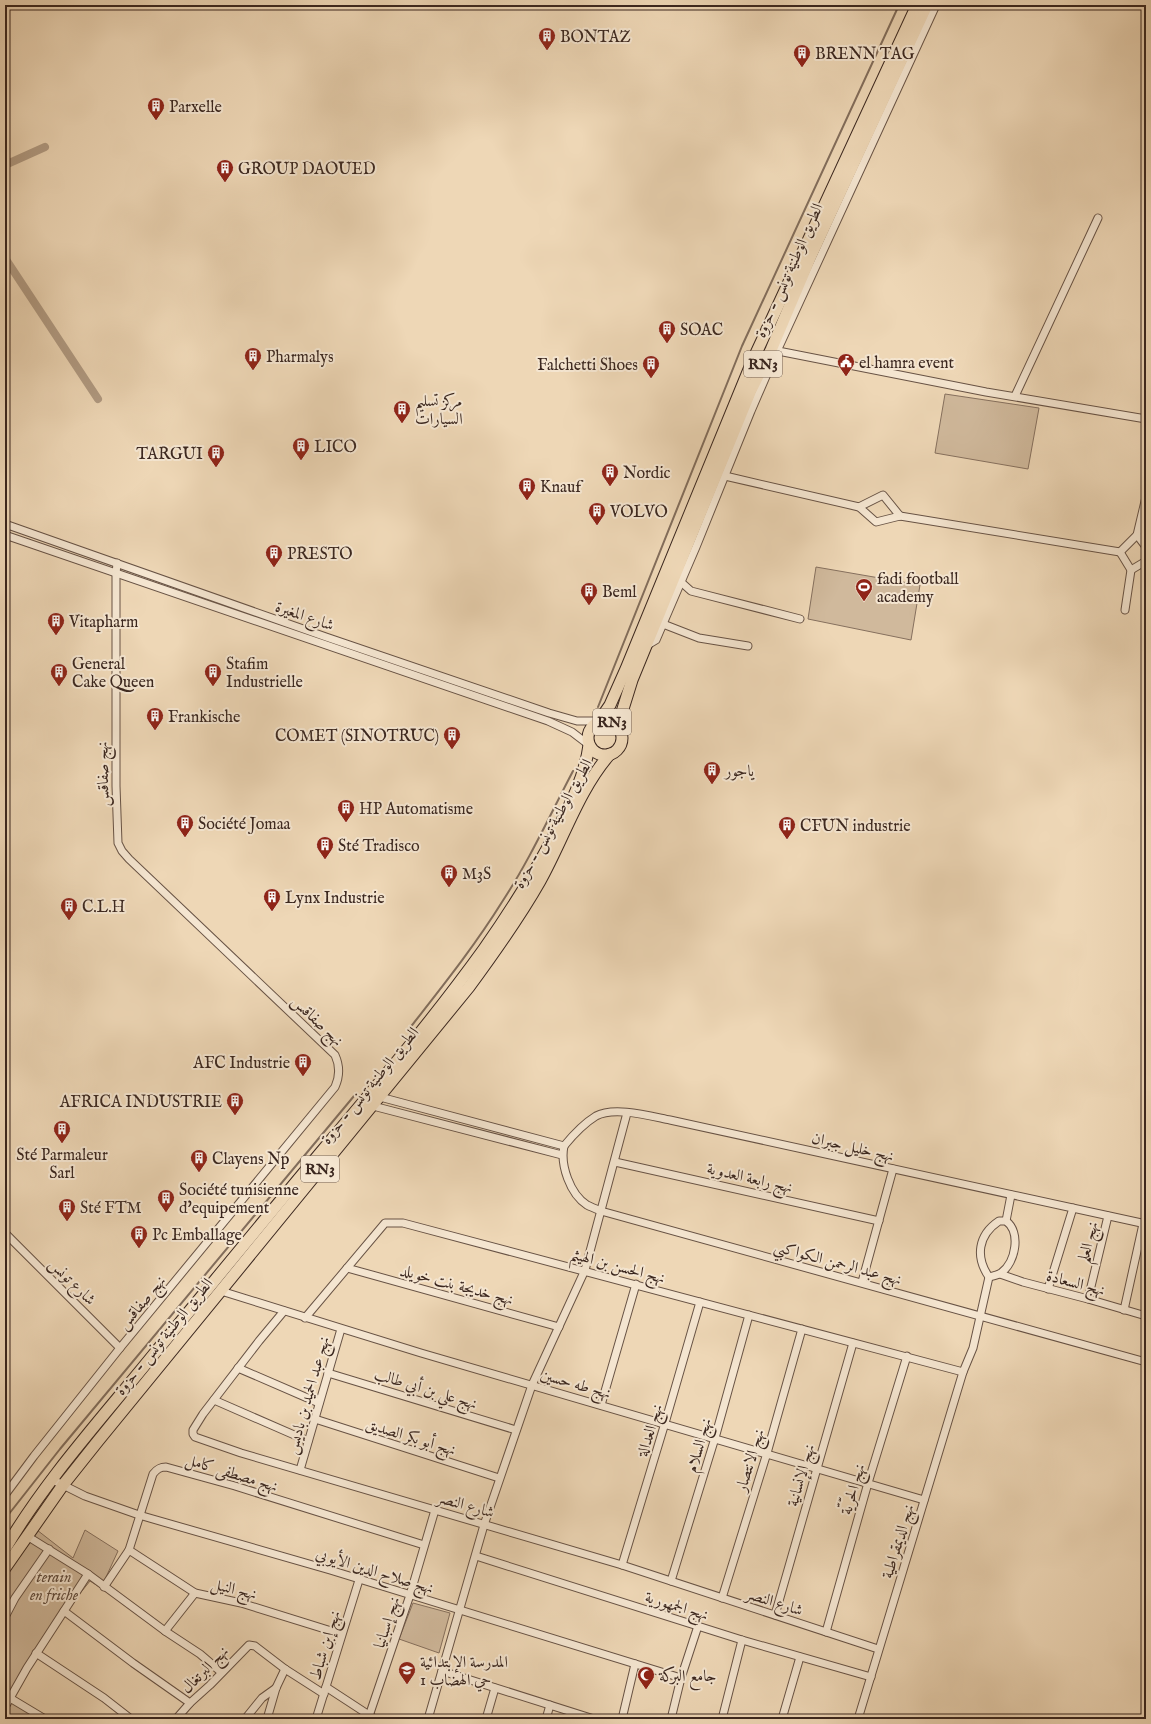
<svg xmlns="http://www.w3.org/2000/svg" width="1151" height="1724" viewBox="0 0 1151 1724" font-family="'IM FELL English',Amiri,serif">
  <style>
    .green { fill: #d0b99c; stroke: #86705e }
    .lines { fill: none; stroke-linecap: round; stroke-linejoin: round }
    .stream { stroke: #826d5b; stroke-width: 2 }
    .canal { stroke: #b19b83; stroke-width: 8 }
    .minor-casing { stroke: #685345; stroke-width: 9 }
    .primary-casing { stroke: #3b271f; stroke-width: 13 }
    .minor { stroke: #f4e5d0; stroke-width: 7 }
    .primary { stroke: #eed7b6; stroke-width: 11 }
    .labels { text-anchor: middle; stroke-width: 4; stroke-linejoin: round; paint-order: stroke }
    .shield { fill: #f4e5d0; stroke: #726054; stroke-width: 1 }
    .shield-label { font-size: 15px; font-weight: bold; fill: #3b271f }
    .poi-label { font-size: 16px; fill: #3b271f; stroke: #f4e5d0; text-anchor: start }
    .street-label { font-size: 16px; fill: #3b271f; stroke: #f4e5d0 }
    .park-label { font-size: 16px; font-style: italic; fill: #604c3e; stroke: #f4e5d0 }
  </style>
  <rect width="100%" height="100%" fill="#eed7b6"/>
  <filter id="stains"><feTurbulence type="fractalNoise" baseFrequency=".005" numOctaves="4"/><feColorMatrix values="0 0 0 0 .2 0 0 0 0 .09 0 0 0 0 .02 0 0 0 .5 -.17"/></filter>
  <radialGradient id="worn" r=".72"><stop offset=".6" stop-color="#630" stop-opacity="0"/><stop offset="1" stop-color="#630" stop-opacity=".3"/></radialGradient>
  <!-- green -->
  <g class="green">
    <path d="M 945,394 L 1039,408 L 1028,469 L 935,453 Z"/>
    <path d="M 816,567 L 920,585 L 911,640 L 808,619 Z"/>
    <path d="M 37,1530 L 73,1558 L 85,1530 L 118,1551 L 101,1588 L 90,1581 L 48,1633 L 13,1696 L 41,1713 L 36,1719 L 5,1719 L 5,1576 Z"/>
    <path d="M 413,1603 L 450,1613 L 439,1653 L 399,1639 Z"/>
  </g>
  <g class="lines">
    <!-- stream -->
    <g class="stream">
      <path d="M 598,707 L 742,346 L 899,5"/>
      <path d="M 409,1029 C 441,988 474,947 502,902 C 529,861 550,815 573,771"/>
      <path d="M 5,1519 L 60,1449 L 354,1096"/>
    </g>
    <!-- canal -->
    <g class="canal">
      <path d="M 5,7 L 5,5"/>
      <path d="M 5,165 L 45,147"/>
      <path d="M 5,258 L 98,399"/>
    </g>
    <defs>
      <g id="minor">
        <path d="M 773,350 L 986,392 L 1146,419"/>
        <path d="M 1015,396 L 1098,218"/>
        <path d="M 725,476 L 859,507 L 876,522 L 900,516 L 1120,552"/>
        <path d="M 859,507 L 883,495 L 900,516"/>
        <path d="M 5,524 L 326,637 L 549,713 L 577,721 L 598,721"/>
        <path d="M 5,535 L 548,721 L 572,732 L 589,745"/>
        <path d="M 1137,535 L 1146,547"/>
        <path d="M 1120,552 L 1137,535 L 1146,497"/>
        <path d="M 1120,552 L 1131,570 L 1125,610"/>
        <path d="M 1131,570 L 1146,561"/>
        <path d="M 681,582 L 691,591 L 800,619"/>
        <path d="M 663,624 L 699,638 L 748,646"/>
        <path d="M 646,646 L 656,640 L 696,547 L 751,411 L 777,351 L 936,5"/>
        <path d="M 380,1097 L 564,1146"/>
        <path d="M 373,1106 L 562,1155"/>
        <path d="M 564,1146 C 560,1165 570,1194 587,1205 C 591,1207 596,1209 601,1211 L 1146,1362"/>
        <path d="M 564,1146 C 573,1135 583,1124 596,1116 C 614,1106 650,1116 670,1120 L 1146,1224"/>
        <path d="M 615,1162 L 879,1221"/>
        <path d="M 999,1221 L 1006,1221 C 1021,1232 1016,1262 1001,1273 C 998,1275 993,1276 989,1277 C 975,1257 978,1235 999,1221 Z"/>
        <path d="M 1006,1221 L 1011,1195"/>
        <path d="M 5,1233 L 120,1348"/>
        <path d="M 347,1268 L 559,1327"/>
        <path d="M 1000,1274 L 1023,1282 L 1088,1299 L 1146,1316"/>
        <path d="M 862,1282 L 893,1169"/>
        <path d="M 1048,1289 L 1073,1208"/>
        <path d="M 221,1291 L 421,1353 L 924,1500"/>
        <path d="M 1088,1299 L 1108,1216"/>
        <path d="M 1124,1310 L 1143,1224"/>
        <path d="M 284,1311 L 259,1341 L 203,1414 L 193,1430 L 193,1434 L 195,1437 L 241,1453 L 622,1565 L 878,1649"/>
        <path d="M 305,1318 L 385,1223 L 403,1223 L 963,1372"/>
        <path d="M 238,1368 L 319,1403"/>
        <path d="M 328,1373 L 516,1430"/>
        <path d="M 214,1400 L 308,1441"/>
        <path d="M 601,1405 L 636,1284"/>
        <path d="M 315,1419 L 499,1478"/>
        <path d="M 300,1470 L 341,1329"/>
        <path d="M 53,1480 L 85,1496 L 139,1515 L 330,1570 L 681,1678"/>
        <path d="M 5,1495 L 34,1456 L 120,1348 L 335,1087 C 340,1076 340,1066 335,1055 L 129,859 L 122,851 L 118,843 L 116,786 L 116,574 L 117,563"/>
        <path d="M 27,1536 L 88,1574 L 165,1631 L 200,1654 L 221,1672"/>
        <path d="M 129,1550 L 195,1593 L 241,1603 L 341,1634"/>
        <path d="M 476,1556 L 742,1640 L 871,1677"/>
        <path d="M 622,1565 L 665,1423 L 700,1302"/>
        <path d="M 671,1581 L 715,1438 L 749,1315"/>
        <path d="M 104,1587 L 129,1550 L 153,1474 C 157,1469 160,1467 166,1467 L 235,1486 L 424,1545"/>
        <path d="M 722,1598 L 767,1453 L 802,1329"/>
        <path d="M 64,1611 L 133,1663 L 190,1703"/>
        <path d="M 775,1615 L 853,1343"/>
        <path d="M 5,1617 L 15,1598 L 49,1549"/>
        <path d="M 165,1631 L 195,1593"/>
        <path d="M 826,1632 L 868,1483 L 907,1356"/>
        <path d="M 36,1653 L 104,1698 L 131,1719"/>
        <path d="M 442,1671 L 594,1719"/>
        <path d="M 326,1687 L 375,1719"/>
        <path d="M 5,1695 L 45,1719"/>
        <path d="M 5,1707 L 27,1668 L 88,1574"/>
        <path d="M 176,1719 L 190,1703 L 210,1685 L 249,1645 L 255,1646 L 285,1669 L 324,1694"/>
        <path d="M 245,1719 L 262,1698 L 276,1688"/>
        <path d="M 267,1719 L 276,1688 L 285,1669"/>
        <path d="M 316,1719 L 359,1580"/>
        <path d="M 368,1719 L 410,1595 L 435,1510"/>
        <path d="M 428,1719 L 484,1525 L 532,1385 L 585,1270 L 627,1113"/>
        <path d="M 486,1719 L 495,1688"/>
        <path d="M 546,1719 L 550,1705"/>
        <path d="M 622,1719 L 635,1664"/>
        <path d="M 671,1719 L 681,1678 L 698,1626"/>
        <path d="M 722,1719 L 742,1640"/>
        <path d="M 782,1719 L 800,1657"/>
        <path d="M 858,1719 L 963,1372 L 973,1348 L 989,1277"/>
      </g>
      <g id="primary">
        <circle cx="605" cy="738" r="17"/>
        <path d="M 599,721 L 610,705 L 626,669 L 752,362 L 917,5"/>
        <path d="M 621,731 L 622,712 L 632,680 L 751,390 L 771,350 L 810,258 L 927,5"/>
        <path d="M 5,1549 C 46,1479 103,1417 154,1354 C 212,1284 269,1214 327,1145 C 381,1081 435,1017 484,949 C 510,912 534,874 555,834 C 570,806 585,776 589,745"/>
        <path d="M 5,1568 L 63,1485 L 98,1441 L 469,987 C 494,953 519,918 540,881 C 563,840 579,789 610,754"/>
      </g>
    </defs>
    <!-- minor casing -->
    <use href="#minor" class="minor-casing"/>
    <!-- primary casing -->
    <use href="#primary" class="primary-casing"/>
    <!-- minor -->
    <use href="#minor" class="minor"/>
    <!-- primary -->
    <use href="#primary" class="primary"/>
  </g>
  <!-- icons -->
  <defs>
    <symbol id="building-pin" viewBox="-11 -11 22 30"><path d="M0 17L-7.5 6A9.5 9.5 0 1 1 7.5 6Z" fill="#8f2418" stroke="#f4e5d0"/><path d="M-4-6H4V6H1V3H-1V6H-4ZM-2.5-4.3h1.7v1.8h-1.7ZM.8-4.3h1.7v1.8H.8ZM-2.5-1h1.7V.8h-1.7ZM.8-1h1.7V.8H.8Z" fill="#fff"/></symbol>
    <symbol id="civic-pin" viewBox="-11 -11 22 30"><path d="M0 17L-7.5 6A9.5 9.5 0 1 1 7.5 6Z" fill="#8f2418" stroke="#f4e5d0"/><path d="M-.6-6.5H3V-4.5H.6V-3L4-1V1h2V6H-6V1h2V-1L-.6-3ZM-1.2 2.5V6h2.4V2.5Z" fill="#fff"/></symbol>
    <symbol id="stadium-pin" viewBox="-11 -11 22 30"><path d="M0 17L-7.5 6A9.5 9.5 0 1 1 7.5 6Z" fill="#8f2418" stroke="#f4e5d0"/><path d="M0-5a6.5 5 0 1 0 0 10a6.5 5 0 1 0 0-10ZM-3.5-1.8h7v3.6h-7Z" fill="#fff"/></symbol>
    <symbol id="school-pin" viewBox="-11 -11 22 30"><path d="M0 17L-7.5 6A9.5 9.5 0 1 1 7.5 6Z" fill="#8f2418" stroke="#f4e5d0"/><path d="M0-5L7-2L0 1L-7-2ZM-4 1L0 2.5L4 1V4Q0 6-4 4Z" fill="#fff"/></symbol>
    <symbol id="mosque-pin" viewBox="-11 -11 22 30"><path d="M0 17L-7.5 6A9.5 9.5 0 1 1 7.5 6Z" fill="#8f2418" stroke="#f4e5d0"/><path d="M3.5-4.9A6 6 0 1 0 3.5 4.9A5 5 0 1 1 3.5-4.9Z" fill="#fff"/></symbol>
  </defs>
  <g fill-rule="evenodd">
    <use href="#building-pin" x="537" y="26" width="20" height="27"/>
    <use href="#building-pin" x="792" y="43" width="20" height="27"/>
    <use href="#building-pin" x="146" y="96" width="20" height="27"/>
    <use href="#building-pin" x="215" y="158" width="20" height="27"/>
    <use href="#building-pin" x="657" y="319" width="20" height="27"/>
    <use href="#building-pin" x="243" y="346" width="20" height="27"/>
    <use href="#civic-pin" x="836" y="352" width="20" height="27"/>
    <use href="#building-pin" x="641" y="354" width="20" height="27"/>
    <use href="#building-pin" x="392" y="399" width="20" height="27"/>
    <use href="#building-pin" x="291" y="436" width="20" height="27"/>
    <use href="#building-pin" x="206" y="443" width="20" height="27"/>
    <use href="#building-pin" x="600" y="462" width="20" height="27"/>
    <use href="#building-pin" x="517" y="476" width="20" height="27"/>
    <use href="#building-pin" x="587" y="501" width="20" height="27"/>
    <use href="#building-pin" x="264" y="543" width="20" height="27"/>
    <use href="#stadium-pin" x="854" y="577" width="20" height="27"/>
    <use href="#building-pin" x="579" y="581" width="20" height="27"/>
    <use href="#building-pin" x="46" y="611" width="20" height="27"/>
    <use href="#building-pin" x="49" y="662" width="20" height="27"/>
    <use href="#building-pin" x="203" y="662" width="20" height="27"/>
    <use href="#building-pin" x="145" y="706" width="20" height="27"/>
    <use href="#building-pin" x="442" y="725" width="20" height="27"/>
    <use href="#building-pin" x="702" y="760" width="20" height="27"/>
    <use href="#building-pin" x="336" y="798" width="20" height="27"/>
    <use href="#building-pin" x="175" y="813" width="20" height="27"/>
    <use href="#building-pin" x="777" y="815" width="20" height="27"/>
    <use href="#building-pin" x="315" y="835" width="20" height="27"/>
    <use href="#building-pin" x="439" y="863" width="20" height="27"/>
    <use href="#building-pin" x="262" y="887" width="20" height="27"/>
    <use href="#building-pin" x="59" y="896" width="20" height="27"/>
    <use href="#building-pin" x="293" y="1052" width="20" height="27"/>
    <use href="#building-pin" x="225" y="1091" width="20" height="27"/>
    <use href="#building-pin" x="52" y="1119" width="20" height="27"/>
    <use href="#building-pin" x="189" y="1148" width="20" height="27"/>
    <use href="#building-pin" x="156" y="1188" width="20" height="27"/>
    <use href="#building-pin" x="57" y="1197" width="20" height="27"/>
    <use href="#building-pin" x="129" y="1224" width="20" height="27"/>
    <use href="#school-pin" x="397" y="1660" width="20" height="27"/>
    <use href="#mosque-pin" x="636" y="1665" width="20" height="27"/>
  </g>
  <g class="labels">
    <!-- shield labels -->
    <g class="shield">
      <rect x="744" y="351" width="38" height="26" rx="3"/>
      <rect x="593" y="709" width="38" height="26" rx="3"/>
      <rect x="301" y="1156" width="38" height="26" rx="3"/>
    </g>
    <g class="shield-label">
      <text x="763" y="369">RN3</text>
      <text x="612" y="727">RN3</text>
      <text x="320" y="1174">RN3</text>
    </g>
    <!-- poi labels -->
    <g class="poi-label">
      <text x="560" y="42">BONTAZ</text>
      <text x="815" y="59">BRENN TAG</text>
      <text x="169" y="112">Parxelle</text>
      <text x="238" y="174">GROUP DAOUED</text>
      <text x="680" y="335">SOAC</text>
      <text x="266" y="362">Pharmalys</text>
      <text x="859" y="368">el hamra event</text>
      <text x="638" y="370" text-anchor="end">Falchetti Shoes</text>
      <text x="415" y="406">مركز تسليم<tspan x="415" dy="18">السيارات</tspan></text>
      <text x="314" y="452">LICO</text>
      <text x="203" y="459" text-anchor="end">TARGUI</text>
      <text x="623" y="478">Nordic</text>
      <text x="540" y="492">Knauf</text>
      <text x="610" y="517">VOLVO</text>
      <text x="287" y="559">PRESTO</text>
      <text x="877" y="584">fadi football<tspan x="877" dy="18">academy</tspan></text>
      <text x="602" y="597">Beml</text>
      <text x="69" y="627">Vitapharm</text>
      <text x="72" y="669">General<tspan x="72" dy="18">Cake Queen</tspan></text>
      <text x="226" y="669">Stafim<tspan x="226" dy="18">Industrielle</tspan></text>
      <text x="168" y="722">Frankische</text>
      <text x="439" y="741" text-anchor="end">COMET (SINOTRUC)</text>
      <text x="725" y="776">ياجور</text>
      <text x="359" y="814">HP Automatisme</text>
      <text x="198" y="829">Société Jomaa</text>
      <text x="800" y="831">CFUN industrie</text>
      <text x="338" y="851">Sté Tradisco</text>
      <text x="462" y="879">M3S</text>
      <text x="285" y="903">Lynx Industrie</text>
      <text x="82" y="912">C.L.H</text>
      <text x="290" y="1068" text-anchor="end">AFC Industrie</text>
      <text x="222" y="1107" text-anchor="end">AFRICA INDUSTRIE</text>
      <text x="62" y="1160" text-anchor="middle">Sté Parmaleur<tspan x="62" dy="18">Sarl</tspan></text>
      <text x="212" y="1164">Clayens Np</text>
      <text x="179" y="1195">Société tunisienne<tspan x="179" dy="18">d'equipement</tspan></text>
      <text x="80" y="1213">Sté FTM</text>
      <text x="152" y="1240">Pc Emballage</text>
      <text x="420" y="1667">المدرسة الإبتدائية<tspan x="420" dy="18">حي الهضاب 1</tspan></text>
      <text x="659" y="1681">جامع البركة</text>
    </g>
    <!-- street labels -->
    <g class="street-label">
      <text transform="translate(788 270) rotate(-66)" y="6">الطريق الوطنية تونس - حزوة</text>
      <text transform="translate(305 615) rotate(19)" y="6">شارع المغيرة</text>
      <text transform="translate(102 774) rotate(-91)" y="6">نهج صفاقس</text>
      <text transform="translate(552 823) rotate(-61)" y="6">الطريق الوطنية تونس - حزوة</text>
      <text transform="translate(318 1020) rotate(44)" y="6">نهج صفاقس</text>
      <text transform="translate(369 1085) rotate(-51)" y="6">الطريق الوطنية تونس - حزوة</text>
      <text transform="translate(853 1146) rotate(13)" y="6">نهج خليل جبران</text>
      <text transform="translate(750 1177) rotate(13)" y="6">نهج رابعة العدوية</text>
      <text transform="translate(1087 1242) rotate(-76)" y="6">نهج العلم</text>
      <text transform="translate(838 1262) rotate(15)" y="6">نهج عبد الرحمن الكواكبي</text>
      <text transform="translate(618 1265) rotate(15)" y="6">نهج الحسن بن الهيثم</text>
      <text transform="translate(73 1281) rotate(45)" y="6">شارع تونس</text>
      <text transform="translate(1076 1282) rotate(15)" y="6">نهج السعادة</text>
      <text transform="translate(457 1284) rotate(15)" y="6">نهج خديجة بنت خويلد</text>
      <text transform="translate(141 1302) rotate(-50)" y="6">نهج صفاقس</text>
      <text transform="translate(163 1336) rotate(-51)" y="6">الطريق الوطنية تونس - حزوة</text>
      <text transform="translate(576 1383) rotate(16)" y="6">نهج طه حسين</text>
      <text transform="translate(426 1388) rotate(17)" y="6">نهج علي بن أبي طالب</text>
      <text transform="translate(307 1395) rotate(-74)" y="6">نهج عبد الحميد بن باديس</text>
      <text transform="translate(649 1430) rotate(-73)" y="6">نهج العدالة</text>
      <text transform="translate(411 1436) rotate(17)" y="6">نهج أبو بكر الصديق</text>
      <text transform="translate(698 1445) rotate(-74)" y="6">نهج السلام</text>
      <text transform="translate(749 1460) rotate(-73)" y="6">نهج الانتصار</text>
      <text transform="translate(232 1472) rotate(17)" y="6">نهج مصطفى كامل</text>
      <text transform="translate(800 1475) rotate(-74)" y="6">نهج الإنسانية</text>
      <text transform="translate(852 1489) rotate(-74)" y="6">نهج الحرّيّة</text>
      <text transform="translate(466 1504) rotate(16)" y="6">شارع النصر</text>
      <text transform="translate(897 1541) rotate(-73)" y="6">نهج الديمقراطية</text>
      <text transform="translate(375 1570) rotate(17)" y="6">نهج صلاح الدين الأيوبي</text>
      <text transform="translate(234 1588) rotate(14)" y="6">نهج النيل</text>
      <text transform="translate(775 1601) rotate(18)" y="6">شارع النصر</text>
      <text transform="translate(677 1605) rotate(17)" y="6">نهج الجمهورية</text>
      <text transform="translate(386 1622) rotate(-72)" y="6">نهج إسبانيا</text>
      <text transform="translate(324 1645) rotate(-73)" y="6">نهج إبن شباط</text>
      <text transform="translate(204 1669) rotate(-45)" y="6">نهج البرتغال</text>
    </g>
    <!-- park labels -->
    <g class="park-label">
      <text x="54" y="1582">terain<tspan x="54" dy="18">en friche</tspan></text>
    </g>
  </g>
  <!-- margin -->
  <rect width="1151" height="1724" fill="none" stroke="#eed7b6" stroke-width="20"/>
  <rect x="6" y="6" width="1139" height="1712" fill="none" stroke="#3b271f" stroke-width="2"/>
  <rect x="10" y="10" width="1131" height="1704" fill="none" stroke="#3b271f"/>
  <rect width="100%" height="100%" filter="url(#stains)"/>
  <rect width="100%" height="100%" fill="url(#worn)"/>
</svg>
